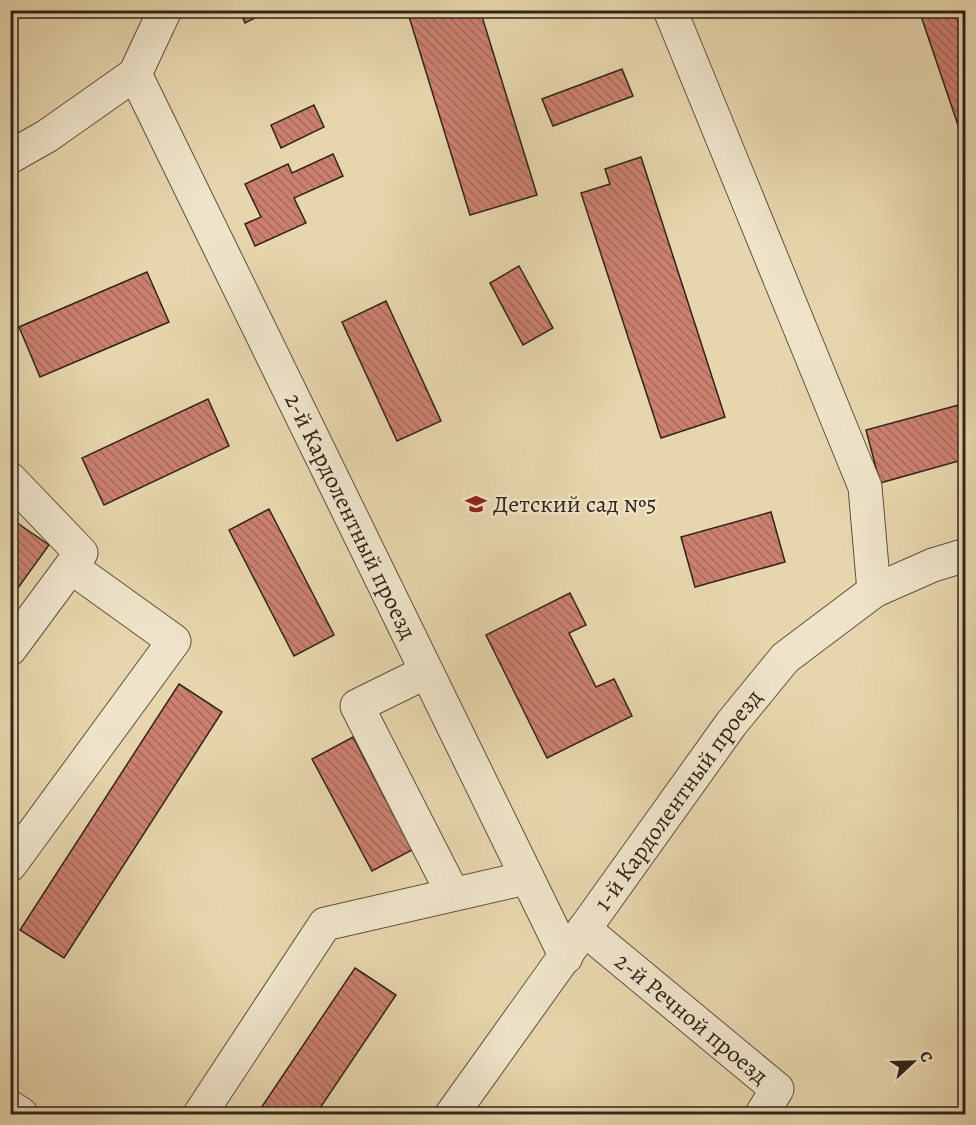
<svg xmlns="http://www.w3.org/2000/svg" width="976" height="1125" viewBox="0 0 976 1125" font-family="Alegreya,serif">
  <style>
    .building { fill: url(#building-back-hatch); stroke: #30251a; stroke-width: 1.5 }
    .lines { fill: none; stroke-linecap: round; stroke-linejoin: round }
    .minor-casing { stroke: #5e513f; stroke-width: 35 }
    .minor { stroke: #efe4ca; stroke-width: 33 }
    .labels { text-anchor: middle; stroke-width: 4.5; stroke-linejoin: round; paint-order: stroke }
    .poi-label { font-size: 24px; fill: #30251a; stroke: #efe4ca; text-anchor: start }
    .street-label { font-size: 24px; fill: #30251a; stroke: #efe4ca }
  </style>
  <defs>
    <pattern id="building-back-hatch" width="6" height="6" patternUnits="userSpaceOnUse" patternTransform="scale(1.5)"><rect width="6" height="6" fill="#cb806f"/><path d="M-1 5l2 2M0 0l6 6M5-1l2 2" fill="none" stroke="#a5695a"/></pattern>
  </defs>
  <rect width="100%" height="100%" fill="#e7d6ad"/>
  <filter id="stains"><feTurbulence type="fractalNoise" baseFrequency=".00333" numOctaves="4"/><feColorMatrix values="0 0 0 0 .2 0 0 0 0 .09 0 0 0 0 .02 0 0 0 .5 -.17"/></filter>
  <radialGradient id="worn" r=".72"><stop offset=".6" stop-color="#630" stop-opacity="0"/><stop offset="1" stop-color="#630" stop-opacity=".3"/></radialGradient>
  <!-- building -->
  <g class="building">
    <path d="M 239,10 L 271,10 L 245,23 Z"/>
    <path d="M 407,10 L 480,10 L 537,195 L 470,215 Z"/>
    <path d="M 919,10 L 966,10 L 966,129 L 960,131 Z"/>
    <path d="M 622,69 L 633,96 L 553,126 L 542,99 Z"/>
    <path d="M 314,105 L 324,127 L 281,148 L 271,125 Z"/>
    <path d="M 333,154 L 343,176 L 294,198 L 306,223 L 255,246 L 245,224 L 261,217 L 245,184 L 288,164 L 292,173 Z"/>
    <path d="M 641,157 L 725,417 L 661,438 L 581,193 L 610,184 L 605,169 Z"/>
    <path d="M 519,266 L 553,328 L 523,345 L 490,283 Z"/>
    <path d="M 147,272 L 169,322 L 40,377 L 19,327 Z"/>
    <path d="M 386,301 L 441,421 L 397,441 L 342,322 Z"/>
    <path d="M 208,399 L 229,446 L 104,505 L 82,458 Z"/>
    <path d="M 966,403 L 966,459 L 880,483 L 866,430 Z"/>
    <path d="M 269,509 L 334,635 L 294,656 L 229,530 Z"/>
    <path d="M 771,512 L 785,562 L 695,587 L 681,537 Z"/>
    <path d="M 10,518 L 49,545 L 10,599 Z"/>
    <path d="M 570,593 L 586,625 L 569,633 L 596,687 L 614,679 L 632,716 L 547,758 L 486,635 Z"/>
    <path d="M 179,684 L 222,712 L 64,958 L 20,930 Z"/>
    <path d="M 353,737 L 412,850 L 372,871 L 312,759 Z"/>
    <path d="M 355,968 L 396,995 L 316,1114 L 257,1114 Z"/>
  </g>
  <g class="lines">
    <defs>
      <g id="minor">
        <path d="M 670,10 L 865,487 L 874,591"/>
        <path id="s1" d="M 135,74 L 566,957"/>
        <path d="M 10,157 L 47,136 L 135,74 L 165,10"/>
        <path d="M 10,479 L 81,553 L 10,649"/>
        <path d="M 426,672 L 357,706 L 453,894"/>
        <path d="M 10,865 L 174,641 L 71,567"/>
        <path id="s2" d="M 584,929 L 777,1089 L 762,1114"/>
        <path d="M 10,1107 L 21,1114"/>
        <path d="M 200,1114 L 325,924 L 526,878"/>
        <path id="s3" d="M 452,1114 L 731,724 L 785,658 L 874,591 L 933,565 L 966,555"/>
      </g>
    </defs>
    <!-- minor casing -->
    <use href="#minor" class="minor-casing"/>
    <!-- minor -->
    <use href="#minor" class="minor"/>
  </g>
  <!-- icons -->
  <defs>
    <symbol id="school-bare" viewBox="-9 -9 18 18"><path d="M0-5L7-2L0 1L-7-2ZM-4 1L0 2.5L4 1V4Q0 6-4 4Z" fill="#8f2418" stroke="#efe4ca" stroke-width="2.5" paint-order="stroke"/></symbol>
  </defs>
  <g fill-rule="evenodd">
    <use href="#school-bare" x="461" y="489" width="30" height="30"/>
  </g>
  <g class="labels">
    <!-- poi labels -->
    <g class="poi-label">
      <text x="493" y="512">Детский сад №5</text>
    </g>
    <!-- street labels -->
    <g class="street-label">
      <text dy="8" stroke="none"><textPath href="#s1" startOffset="492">2-й Кардолентный проезд</textPath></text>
      <text dy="8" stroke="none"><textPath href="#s3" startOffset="387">1-й Кардолентный проезд</textPath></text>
      <text dy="8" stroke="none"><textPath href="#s2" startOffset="140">2-й Речной проезд</textPath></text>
    </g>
  </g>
  <!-- margin -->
  <rect width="976" height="1125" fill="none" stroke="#e7d6ad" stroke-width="36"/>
  <rect x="12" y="12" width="952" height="1101" fill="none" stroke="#30251a" stroke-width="3"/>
  <rect x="18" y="18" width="940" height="1089" fill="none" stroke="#30251a" stroke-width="1.5"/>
  <!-- north arrow -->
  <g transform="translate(913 1062) rotate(68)" stroke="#efe4ca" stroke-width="4.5" paint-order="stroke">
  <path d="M0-4.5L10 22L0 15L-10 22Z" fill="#30251a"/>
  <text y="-9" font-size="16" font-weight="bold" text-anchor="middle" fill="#30251a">С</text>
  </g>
  <rect width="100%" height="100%" filter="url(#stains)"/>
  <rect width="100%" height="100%" fill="url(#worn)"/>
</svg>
